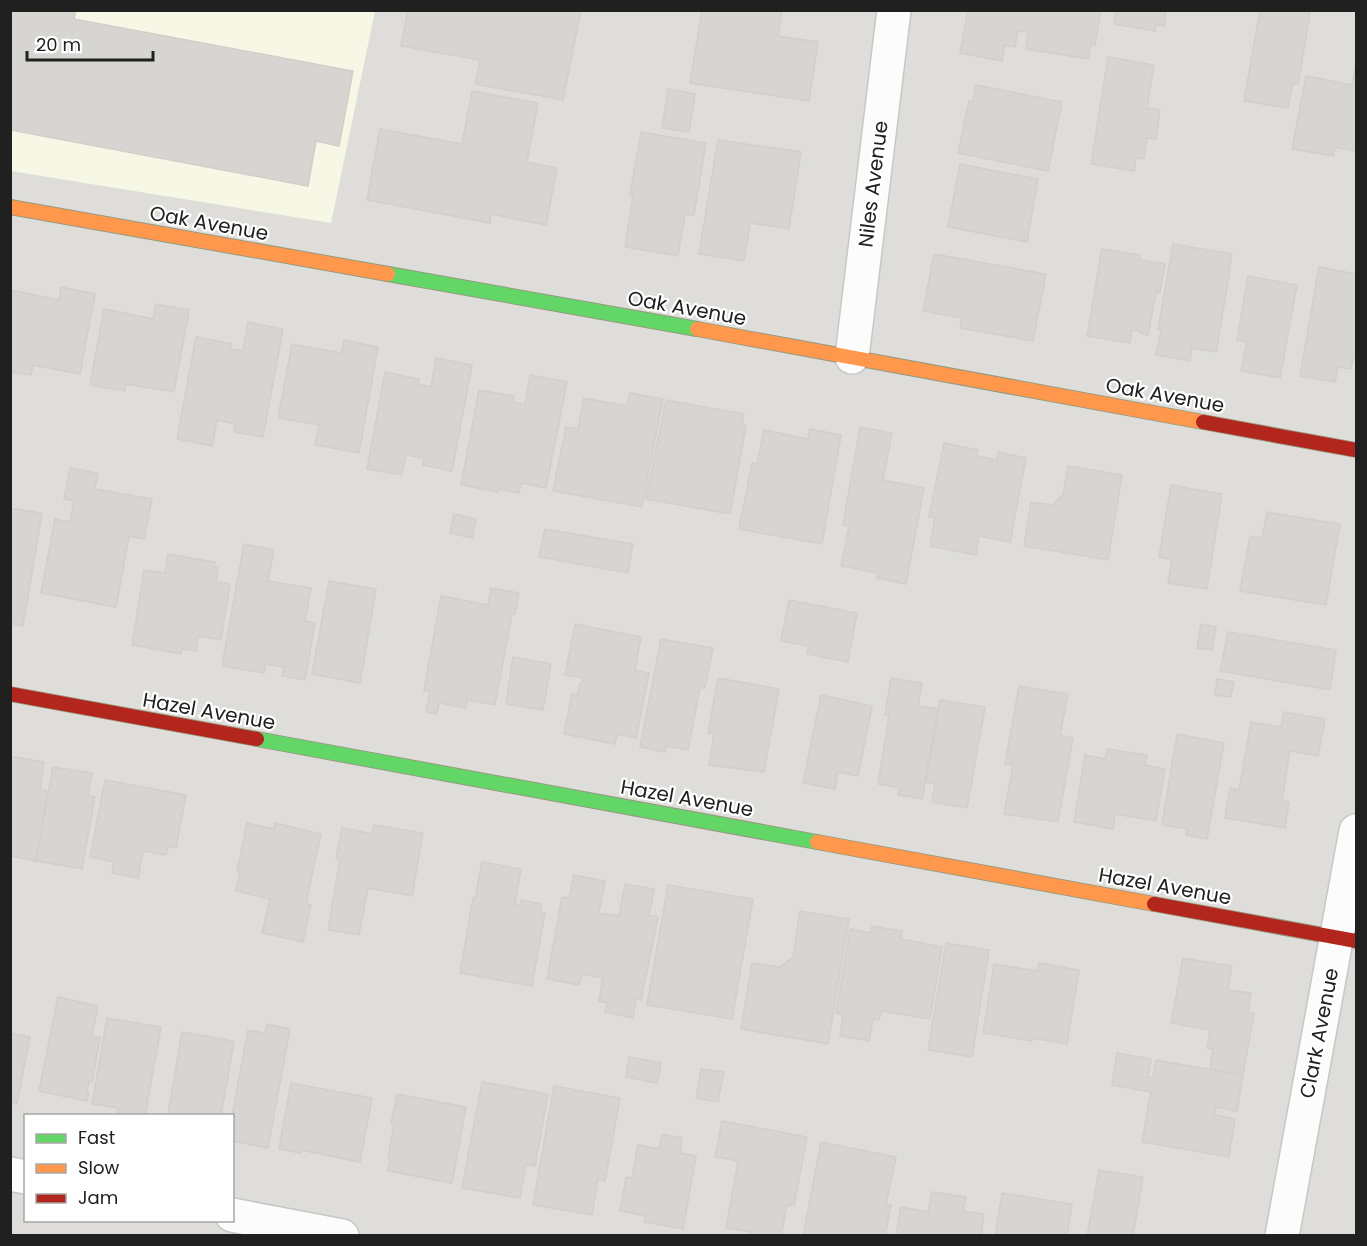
<svg xmlns="http://www.w3.org/2000/svg" width="1367" height="1246" viewBox="0 0 1367 1246" font-family="Poppins,sans-serif">
  <style>
    .residential { fill: #deddda; fill-rule: evenodd }
    .education { fill: #f6f7e5 }
    .building { fill: #d7d5d1; stroke: #d2cfca; stroke-width: 1.5 }
    .lines { fill: none; stroke-linecap: round; stroke-linejoin: round }
    .street-casing { stroke: #c7c7c5; stroke-width: 36 }
    .fast-casing { stroke: #969a7f; stroke-width: 16 }
    .slow-casing { stroke: #969a7f; stroke-width: 16 }
    .jam-casing { stroke: #969a7f; stroke-width: 16 }
    .street { stroke: #fdfcfc; stroke-width: 33 }
    .fast { stroke: #63d668; stroke-width: 14 }
    .slow { stroke: #ff974d; stroke-width: 14 }
    .jam { stroke: #b3261e; stroke-width: 14 }
    .labels { text-anchor: middle; stroke-width: 4.5; stroke-linejoin: round; paint-order: stroke }
    .street-label { font-size: 20px; fill: #202020; stroke: #fff }
  </style>
  <rect width="100%" height="100%" fill="#efeee9"/>
  <!-- residential -->
  <path class="residential" d="M 10,11 L 1356,11 L 1356,1235 L 11,1235 ZM 26,1116 L 232,1116 L 232,1220 L 26,1220 Z"/>
  <!-- education -->
  <path class="education" d="M 10,11 L 375,11 L 331,223 L 11,171 Z"/>
  <!-- building -->
  <g class="building">
    <path d="M 10,10 L 76,10 L 74,19 L 353,71 L 339,146 L 316,141 L 308,186 L 10,130 Z"/>
    <path d="M 408,10 L 581,10 L 563,100 L 475,84 L 480,60 L 401,46 Z"/>
    <path d="M 702,10 L 782,11 L 778,36 L 818,42 L 809,101 L 690,83 Z"/>
    <path d="M 968,10 L 1101,10 L 1095,45 L 1091,44 L 1088,59 L 1026,49 L 1028,32 L 1018,31 L 1015,47 L 1005,45 L 1002,61 L 960,53 Z"/>
    <path d="M 1116,10 L 1166,10 L 1164,26 L 1156,25 L 1155,31 L 1114,24 Z"/>
    <path d="M 1260,10 L 1295,10 L 1310,13 L 1298,84 L 1293,83 L 1288,108 L 1244,101 Z"/>
    <path d="M 1108,57 L 1154,65 L 1147,108 L 1160,110 L 1156,139 L 1147,138 L 1144,159 L 1136,158 L 1134,171 L 1091,164 Z"/>
    <path d="M 1356,62 L 1356,151 L 1335,147 L 1333,156 L 1292,149 L 1306,76 L 1352,85 Z"/>
    <path d="M 976,85 L 1062,102 L 1048,171 L 958,153 L 969,101 L 973,102 Z"/>
    <path d="M 668,89 L 695,94 L 689,132 L 662,128 Z"/>
    <path d="M 472,91 L 538,103 L 527,162 L 557,168 L 546,225 L 491,214 L 490,223 L 367,200 L 380,129 L 462,144 Z"/>
    <path d="M 641,132 L 706,143 L 694,215 L 685,214 L 678,256 L 625,247 L 633,195 L 630,195 Z"/>
    <path d="M 718,140 L 801,152 L 789,229 L 750,223 L 744,261 L 699,254 Z"/>
    <path d="M 960,164 L 1038,179 L 1027,242 L 948,227 Z"/>
    <path d="M 1173,244 L 1232,254 L 1229,271 L 1230,271 L 1216,352 L 1192,348 L 1190,361 L 1156,355 L 1161,330 L 1158,329 Z"/>
    <path d="M 1102,249 L 1140,255 L 1139,260 L 1165,264 L 1160,293 L 1156,292 L 1148,335 L 1140,333 L 1140,331 L 1132,330 L 1130,343 L 1087,336 Z"/>
    <path d="M 934,254 L 1046,274 L 1033,341 L 960,328 L 962,318 L 923,311 Z"/>
    <path d="M 1319,267 L 1356,274 L 1356,359 L 1353,358 L 1351,369 L 1338,367 L 1335,382 L 1300,376 Z"/>
    <path d="M 1248,276 L 1297,285 L 1280,378 L 1241,371 L 1247,342 L 1237,340 Z"/>
    <path d="M 61,287 L 95,294 L 80,374 L 33,365 L 31,375 L 10,372 L 10,290 L 59,300 Z"/>
    <path d="M 156,304 L 189,310 L 174,392 L 126,384 L 125,391 L 90,385 L 104,309 L 153,319 Z"/>
    <path d="M 248,322 L 283,329 L 263,437 L 234,432 L 235,424 L 217,420 L 212,446 L 177,439 L 196,337 L 232,344 L 230,349 L 243,351 Z"/>
    <path d="M 344,340 L 378,347 L 359,453 L 315,445 L 319,425 L 278,418 L 292,344 L 341,353 Z"/>
    <path d="M 436,358 L 472,365 L 452,471 L 423,465 L 424,458 L 406,455 L 402,475 L 367,469 L 385,372 L 419,379 L 418,384 L 431,387 Z"/>
    <path d="M 530,375 L 567,382 L 546,488 L 521,483 L 519,493 L 499,489 L 498,492 L 461,485 L 479,390 L 514,396 L 513,402 L 525,405 Z"/>
    <path d="M 630,393 L 663,399 L 642,507 L 553,491 L 566,427 L 578,429 L 584,398 L 627,406 Z"/>
    <path d="M 666,400 L 744,414 L 742,425 L 746,426 L 730,514 L 646,499 Z"/>
    <path d="M 860,427 L 892,433 L 883,480 L 924,488 L 906,584 L 877,578 L 878,573 L 841,566 L 849,526 L 843,525 Z"/>
    <path d="M 810,429 L 841,435 L 822,544 L 739,529 L 752,463 L 757,464 L 764,430 L 808,439 Z"/>
    <path d="M 944,443 L 978,450 L 976,456 L 997,460 L 998,452 L 1026,458 L 1010,542 L 979,536 L 976,555 L 930,546 L 935,518 L 929,517 Z"/>
    <path d="M 1068,466 L 1122,475 L 1108,560 L 1024,546 L 1031,502 L 1052,505 L 1063,495 Z"/>
    <path d="M 70,468 L 98,473 L 95,489 L 152,499 L 144,539 L 129,536 L 116,607 L 41,593 L 55,519 L 70,522 L 74,501 L 64,499 Z"/>
    <path d="M 1171,485 L 1222,494 L 1207,589 L 1168,583 L 1172,560 L 1159,557 Z"/>
    <path d="M 10,508 L 42,513 L 23,626 L 10,623 Z"/>
    <path d="M 1267,512 L 1340,524 L 1326,605 L 1240,591 L 1250,536 L 1262,538 Z"/>
    <path d="M 454,514 L 476,519 L 472,538 L 450,533 Z"/>
    <path d="M 545,529 L 633,544 L 628,573 L 539,557 Z"/>
    <path d="M 244,544 L 274,550 L 268,581 L 311,588 L 305,621 L 315,623 L 305,680 L 282,676 L 284,667 L 266,664 L 264,673 L 222,666 Z"/>
    <path d="M 168,554 L 215,562 L 214,567 L 218,568 L 216,582 L 230,584 L 221,640 L 198,636 L 196,651 L 182,649 L 181,654 L 132,645 L 144,570 L 165,573 Z"/>
    <path d="M 329,581 L 376,589 L 360,683 L 312,674 Z"/>
    <path d="M 491,588 L 519,593 L 515,614 L 512,614 L 495,705 L 467,700 L 466,708 L 439,703 L 437,714 L 426,712 L 430,692 L 424,691 L 441,596 L 488,605 Z"/>
    <path d="M 789,600 L 857,613 L 848,662 L 807,654 L 809,646 L 781,641 Z"/>
    <path d="M 575,624 L 641,637 L 635,670 L 649,673 L 636,738 L 617,734 L 615,744 L 564,734 L 572,694 L 578,694 L 580,683 L 582,683 L 584,678 L 565,675 Z"/>
    <path d="M 1201,624 L 1216,627 L 1212,650 L 1197,648 Z"/>
    <path d="M 1228,632 L 1336,650 L 1330,690 L 1220,671 Z"/>
    <path d="M 661,639 L 713,648 L 705,688 L 700,688 L 688,750 L 666,746 L 665,752 L 640,747 Z"/>
    <path d="M 513,657 L 551,664 L 543,710 L 506,704 Z"/>
    <path d="M 718,678 L 779,689 L 764,772 L 709,765 L 714,733 L 708,733 Z"/>
    <path d="M 891,678 L 922,683 L 918,706 L 938,709 L 922,799 L 898,795 L 900,788 L 878,784 L 889,716 L 885,715 Z"/>
    <path d="M 1217,679 L 1234,682 L 1231,697 L 1215,695 Z"/>
    <path d="M 1019,686 L 1068,694 L 1060,735 L 1073,738 L 1058,822 L 1004,814 L 1013,765 L 1005,764 Z"/>
    <path d="M 821,695 L 872,706 L 858,776 L 838,772 L 835,789 L 803,783 Z"/>
    <path d="M 940,700 L 985,707 L 967,808 L 932,802 L 935,783 L 926,782 Z"/>
    <path d="M 1284,712 L 1325,719 L 1318,756 L 1290,751 L 1282,800 L 1289,802 L 1285,828 L 1225,818 L 1230,788 L 1239,790 L 1251,722 L 1281,727 Z"/>
    <path d="M 1177,734 L 1224,743 L 1207,839 L 1186,835 L 1187,829 L 1162,825 Z"/>
    <path d="M 1107,749 L 1147,755 L 1145,765 L 1165,769 L 1156,821 L 1115,814 L 1113,829 L 1074,822 L 1085,755 L 1105,759 Z"/>
    <path d="M 10,756 L 44,762 L 40,790 L 48,791 L 36,861 L 10,856 Z"/>
    <path d="M 53,767 L 92,773 L 88,795 L 95,797 L 82,869 L 36,861 Z"/>
    <path d="M 105,780 L 186,795 L 176,848 L 168,846 L 166,855 L 143,851 L 138,878 L 112,873 L 114,862 L 90,857 Z"/>
    <path d="M 247,823 L 274,829 L 275,823 L 321,834 L 306,903 L 311,905 L 303,942 L 262,933 L 270,899 L 236,891 L 240,872 L 237,872 Z"/>
    <path d="M 374,825 L 423,833 L 412,896 L 368,888 L 359,935 L 328,930 L 340,859 L 336,858 L 342,828 L 372,834 Z"/>
    <path d="M 482,862 L 521,869 L 515,904 L 521,905 L 521,900 L 542,904 L 540,912 L 545,913 L 532,986 L 460,973 L 473,898 L 475,899 Z"/>
    <path d="M 574,875 L 605,881 L 599,913 L 619,916 L 625,884 L 654,889 L 649,915 L 658,917 L 641,1000 L 636,999 L 633,1018 L 605,1012 L 607,1003 L 599,1001 L 603,978 L 582,974 L 579,985 L 547,979 L 562,897 L 569,898 Z"/>
    <path d="M 668,885 L 753,899 L 732,1019 L 647,1005 Z"/>
    <path d="M 800,911 L 849,919 L 828,1044 L 741,1029 L 752,963 L 780,967 L 793,957 Z"/>
    <path d="M 872,926 L 902,931 L 901,939 L 942,947 L 930,1019 L 881,1011 L 879,1020 L 873,1019 L 869,1041 L 840,1036 L 843,1014 L 836,1013 L 850,929 L 871,933 Z"/>
    <path d="M 946,943 L 989,950 L 972,1057 L 928,1050 Z"/>
    <path d="M 1183,958 L 1232,966 L 1228,990 L 1251,993 L 1248,1012 L 1254,1013 L 1243,1075 L 1210,1069 L 1213,1049 L 1207,1048 L 1210,1030 L 1171,1023 Z"/>
    <path d="M 1039,963 L 1079,970 L 1067,1044 L 1032,1038 L 1032,1041 L 983,1033 L 994,964 L 1038,971 Z"/>
    <path d="M 58,997 L 98,1006 L 92,1036 L 100,1038 L 92,1082 L 89,1081 L 87,1091 L 89,1092 L 87,1101 L 39,1091 Z"/>
    <path d="M 107,1018 L 161,1027 L 145,1116 L 117,1116 L 118,1108 L 92,1104 Z"/>
    <path d="M 267,1024 L 290,1029 L 268,1148 L 232,1141 L 232,1116 L 248,1030 L 265,1033 Z"/>
    <path d="M 182,1032 L 234,1041 L 221,1116 L 179,1116 L 168,1114 Z"/>
    <path d="M 10,1033 L 30,1037 L 17,1104 L 10,1103 Z"/>
    <path d="M 1117,1053 L 1151,1059 L 1148,1077 L 1153,1078 L 1156,1060 L 1243,1075 L 1237,1111 L 1216,1107 L 1215,1115 L 1235,1119 L 1229,1157 L 1142,1142 L 1151,1092 L 1112,1085 Z"/>
    <path d="M 629,1057 L 661,1063 L 657,1083 L 626,1077 Z"/>
    <path d="M 701,1069 L 724,1072 L 718,1102 L 696,1098 Z"/>
    <path d="M 482,1082 L 548,1094 L 535,1166 L 526,1164 L 520,1198 L 462,1188 Z"/>
    <path d="M 291,1083 L 372,1098 L 360,1162 L 301,1150 L 301,1153 L 279,1149 Z"/>
    <path d="M 554,1086 L 620,1098 L 605,1181 L 598,1179 L 592,1215 L 533,1205 Z"/>
    <path d="M 397,1094 L 466,1107 L 452,1183 L 388,1171 L 390,1159 L 388,1159 L 394,1124 L 391,1124 Z"/>
    <path d="M 722,1121 L 807,1137 L 794,1206 L 787,1205 L 781,1236 L 750,1236 L 751,1232 L 726,1228 L 738,1161 L 715,1157 Z"/>
    <path d="M 662,1134 L 682,1138 L 680,1153 L 696,1156 L 683,1229 L 644,1222 L 645,1216 L 620,1211 L 626,1177 L 632,1178 L 638,1145 L 659,1149 Z"/>
    <path d="M 821,1142 L 896,1157 L 886,1205 L 891,1205 L 885,1236 L 803,1236 Z"/>
    <path d="M 1099,1170 L 1143,1177 L 1133,1236 L 1087,1236 Z"/>
    <path d="M 932,1192 L 966,1197 L 963,1211 L 984,1214 L 981,1236 L 896,1236 L 901,1207 L 928,1212 Z"/>
    <path d="M 1002,1193 L 1072,1204 L 1067,1236 L 995,1236 Z"/>
  </g>
  <g class="lines">
    <defs>
      <g id="street">
        <path d="M 852,357 L 894,10"/>
        <path d="M 10,1174 L 26,1177"/>
        <path d="M 232,1215 L 342,1236"/>
        <path d="M 1282,1236 L 1356,831"/>
      </g>
      <g id="fast">
        <path d="M 388,274 L 697,329"/>
        <path d="M 257,739 L 817,842"/>
      </g>
      <g id="slow">
        <path d="M 10,207 L 388,274"/>
        <path d="M 697,329 L 1203,422"/>
        <path d="M 817,842 L 1154,904"/>
      </g>
      <g id="jam">
        <path d="M 1203,422 L 1356,450"/>
        <path d="M 10,694 L 257,739"/>
        <path d="M 1154,904 L 1356,941"/>
      </g>
    </defs>
    <!-- street casing -->
    <use href="#street" class="street-casing"/>
    <!-- fast casing -->
    <use href="#fast" class="fast-casing"/>
    <!-- slow casing -->
    <use href="#slow" class="slow-casing"/>
    <!-- jam casing -->
    <use href="#jam" class="jam-casing"/>
    <!-- street -->
    <use href="#street" class="street"/>
    <!-- fast -->
    <use href="#fast" class="fast"/>
    <!-- slow -->
    <use href="#slow" class="slow"/>
    <!-- jam -->
    <use href="#jam" class="jam"/>
  </g>
  <g class="labels">
    <!-- street labels -->
    <g class="street-label">
      <text transform="translate(873 184) rotate(-83)" y="7">Niles Avenue</text>
      <text transform="translate(209 223) rotate(10)" y="7">Oak Avenue</text>
      <text transform="translate(687 308) rotate(10)" y="7">Oak Avenue</text>
      <text transform="translate(1165 395) rotate(10)" y="7">Oak Avenue</text>
      <text transform="translate(209 711) rotate(10)" y="7">Hazel Avenue</text>
      <text transform="translate(687 798) rotate(10)" y="7">Hazel Avenue</text>
      <text transform="translate(1165 886) rotate(10)" y="7">Hazel Avenue</text>
      <text transform="translate(1319 1033) rotate(-79)" y="7">Clark Avenue</text>
    </g>
  </g>
  <!-- border -->
  <rect width="1367" height="1246" fill="none" stroke="#202020" stroke-width="24"/>
  <!-- legend -->
  <rect x="24" y="1114" width="210" height="108" fill="#ffffff" stroke="#a6a6a6" stroke-width="1.5"/>
  <rect x="36" y="1134" width="30" height="9" fill="#63d668" stroke="#a6a6a6" stroke-width="1.5"/>
  <text x="78" y="1144" font-size="18" fill="#202020">Fast</text>
  <rect x="36" y="1164" width="30" height="9" fill="#ff974d" stroke="#a6a6a6" stroke-width="1.5"/>
  <text x="78" y="1174" font-size="18" fill="#202020">Slow</text>
  <rect x="36" y="1194" width="30" height="9" fill="#b3261e" stroke="#a6a6a6" stroke-width="1.5"/>
  <text x="78" y="1204" font-size="18" fill="#202020">Jam</text>
  <!-- scale -->
  <path d="M27 51v9h126v-9" fill="none" stroke="#202020" stroke-width="3"/>
  <text x="36" y="51" font-size="18" fill="#202020" stroke="#ffffff" stroke-width="4.5" paint-order="stroke">20 m</text>
</svg>
